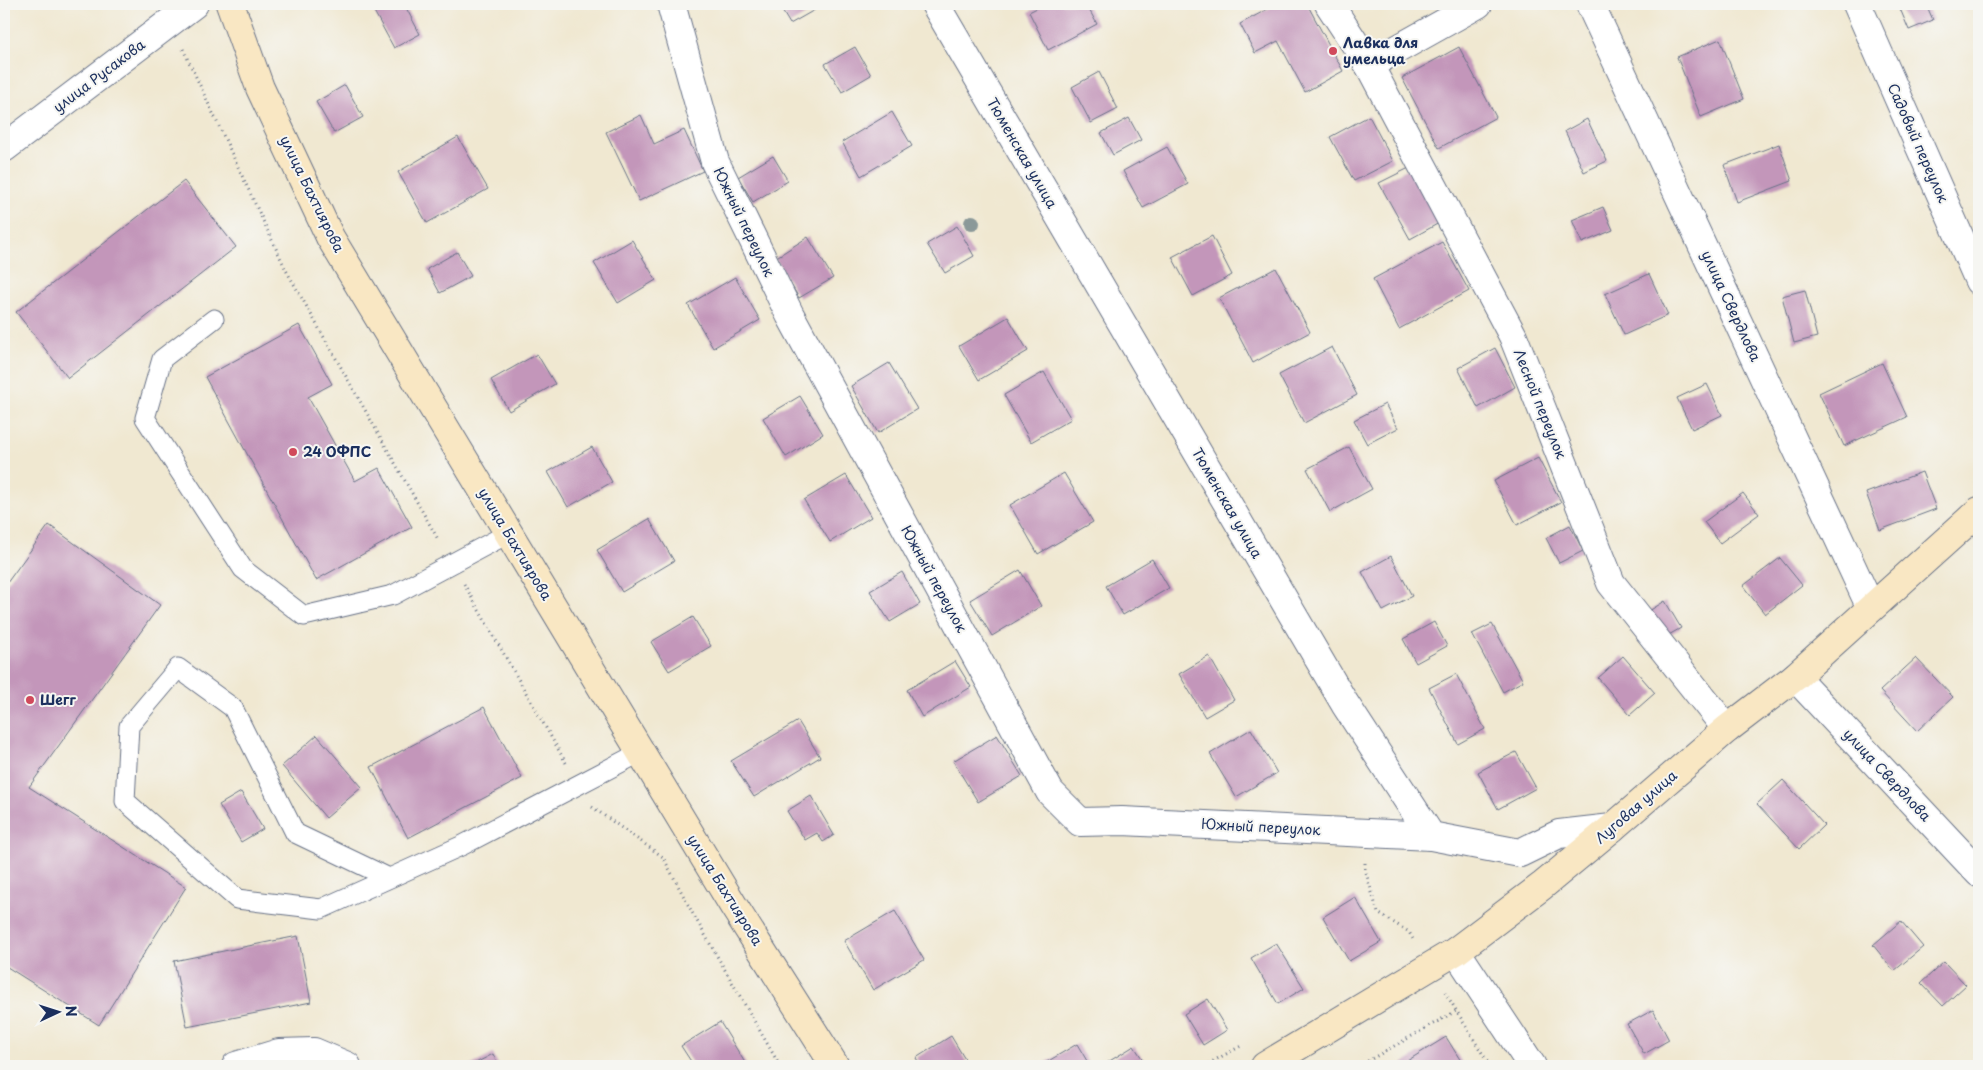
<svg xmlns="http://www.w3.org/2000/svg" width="1983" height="1070" viewBox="0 0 1983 1070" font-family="'Playpen Sans',sans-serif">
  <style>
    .building { fill: #c396ba }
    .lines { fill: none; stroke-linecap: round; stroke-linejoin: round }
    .lane-casing { stroke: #667086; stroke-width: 21 }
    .street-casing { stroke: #667086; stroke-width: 30 }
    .secondary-casing { stroke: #667086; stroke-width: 30 }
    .path { stroke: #667086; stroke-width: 3; stroke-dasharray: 1 4; stroke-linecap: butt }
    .lane { stroke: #fff; stroke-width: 19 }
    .street { stroke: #fff; stroke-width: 28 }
    .secondary { stroke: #f9e7c3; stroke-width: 28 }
    .tree { fill: #8b9999 }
    .poi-dot { fill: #d1495b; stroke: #f6f6f2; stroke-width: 2 }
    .labels { text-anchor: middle; stroke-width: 4; stroke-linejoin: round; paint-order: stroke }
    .poi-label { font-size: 14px; font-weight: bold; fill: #1b2f5e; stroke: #f6f6f2; text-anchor: start }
    .street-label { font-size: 14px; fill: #1b2f5e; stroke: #f6f6f2 }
  </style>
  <rect width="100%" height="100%" fill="#f6f6f2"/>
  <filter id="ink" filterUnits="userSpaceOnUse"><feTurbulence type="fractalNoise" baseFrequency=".02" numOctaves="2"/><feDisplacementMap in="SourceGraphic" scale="10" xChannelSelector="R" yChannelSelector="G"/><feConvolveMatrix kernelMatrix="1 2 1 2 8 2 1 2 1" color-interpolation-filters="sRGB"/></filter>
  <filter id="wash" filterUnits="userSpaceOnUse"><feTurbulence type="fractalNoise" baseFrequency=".0096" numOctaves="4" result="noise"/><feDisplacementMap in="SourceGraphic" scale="20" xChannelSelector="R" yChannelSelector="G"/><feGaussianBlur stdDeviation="1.12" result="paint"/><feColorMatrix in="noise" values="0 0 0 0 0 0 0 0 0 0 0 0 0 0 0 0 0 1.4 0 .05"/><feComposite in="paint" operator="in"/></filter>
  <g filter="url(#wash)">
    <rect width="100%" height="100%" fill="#f0e8d1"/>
    <g id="blocks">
      <!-- building -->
      <g class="building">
        <path d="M 370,4 L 404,4 L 420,34 L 394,48 Z"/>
        <path d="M 778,4 L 825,4 L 790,24 Z"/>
        <path d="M 1045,4 L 1086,4 L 1097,24 L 1048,50 L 1029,12 Z"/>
        <path d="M 1277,4 L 1307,4 L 1343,71 L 1305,92 L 1278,41 L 1255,53 L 1240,24 Z"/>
        <path d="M 1898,4 L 1926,4 L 1933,20 L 1909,30 Z"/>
        <path d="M 1720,39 L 1744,99 L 1701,117 L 1677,57 Z"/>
        <path d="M 855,47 L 871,75 L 842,92 L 825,64 Z"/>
        <path d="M 1459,47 L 1496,117 L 1439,148 L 1402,78 Z"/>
        <path d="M 1099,72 L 1118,109 L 1091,123 L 1072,87 Z"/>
        <path d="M 345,85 L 363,117 L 334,133 L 316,102 Z"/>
        <path d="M 892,112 L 912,146 L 861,176 L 842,142 Z"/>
        <path d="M 641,115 L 654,144 L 684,130 L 703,171 L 639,201 L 606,132 Z"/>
        <path d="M 1369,116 L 1393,161 L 1354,181 L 1330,137 Z"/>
        <path d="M 1129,118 L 1141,140 L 1113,155 L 1101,133 Z"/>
        <path d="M 1587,119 L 1607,161 L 1584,172 L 1565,131 Z"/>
        <path d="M 458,137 L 488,189 L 427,223 L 398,172 Z"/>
        <path d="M 1779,144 L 1792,181 L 1737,202 L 1724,165 Z"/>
        <path d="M 1167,147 L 1188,184 L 1143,208 L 1123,171 Z"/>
        <path d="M 773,156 L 788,181 L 753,202 L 738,177 Z"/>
        <path d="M 1411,167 L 1441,222 L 1410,239 L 1379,183 Z"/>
        <path d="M 184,181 L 236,247 L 68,378 L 16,312 Z"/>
        <path d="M 1603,207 L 1613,230 L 1582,243 L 1572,220 Z"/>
        <path d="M 957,226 L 974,256 L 945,273 L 927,244 Z"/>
        <path d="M 1212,236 L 1232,275 L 1193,296 L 1172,257 Z"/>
        <path d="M 808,237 L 833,278 L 799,298 L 775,258 Z"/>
        <path d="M 632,240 L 656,280 L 618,303 L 594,263 Z"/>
        <path d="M 1442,242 L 1469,291 L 1399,329 L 1373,279 Z"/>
        <path d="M 457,252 L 471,276 L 440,293 L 427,269 Z"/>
        <path d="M 1276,268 L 1310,332 L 1253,363 L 1219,298 Z"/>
        <path d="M 1649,274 L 1668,315 L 1624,335 L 1605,294 Z"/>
        <path d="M 735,277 L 760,320 L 713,348 L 688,305 Z"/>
        <path d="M 1805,290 L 1817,337 L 1794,343 L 1782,296 Z"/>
        <path d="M 1008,317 L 1028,351 L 979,380 L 959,346 Z"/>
        <path d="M 299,325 L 332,384 L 308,397 L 355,481 L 379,468 L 412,527 L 316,580 L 205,377 Z"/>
        <path d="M 1332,347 L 1357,395 L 1304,423 L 1279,375 Z"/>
        <path d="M 1495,348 L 1515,387 L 1478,408 L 1458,368 Z"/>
        <path d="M 537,354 L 555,384 L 509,411 L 491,380 Z"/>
        <path d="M 889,363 L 917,409 L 878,433 L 851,386 Z"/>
        <path d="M 1882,363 L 1907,417 L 1844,446 L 1819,393 Z"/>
        <path d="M 1044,372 L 1071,419 L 1031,442 L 1004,395 Z"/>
        <path d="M 1707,384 L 1722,415 L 1692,429 L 1677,398 Z"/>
        <path d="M 800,396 L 823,434 L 786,457 L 763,418 Z"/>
        <path d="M 1385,404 L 1398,428 L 1367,444 L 1354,420 Z"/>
        <path d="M 592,447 L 612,482 L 568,507 L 548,472 Z"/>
        <path d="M 1349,447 L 1372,489 L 1330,512 L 1307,469 Z"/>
        <path d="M 1538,458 L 1561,502 L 1517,525 L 1494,481 Z"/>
        <path d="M 1922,472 L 1936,509 L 1880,530 L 1866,493 Z"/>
        <path d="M 1064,473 L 1093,522 L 1038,554 L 1010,505 Z"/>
        <path d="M 846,475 L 871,517 L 830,542 L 804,500 Z"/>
        <path d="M 1743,493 L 1759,514 L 1720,543 L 1704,522 Z"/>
        <path d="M 649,519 L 674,561 L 622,592 L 597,550 Z"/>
        <path d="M 49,525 L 160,605 L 29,787 L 186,887 L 99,1025 L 4,965 L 4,587 Z"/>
        <path d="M 1570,525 L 1583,551 L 1559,563 L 1546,538 Z"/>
        <path d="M 1391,556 L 1412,596 L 1383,611 L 1362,572 Z"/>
        <path d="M 1780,558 L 1802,585 L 1765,614 L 1743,586 Z"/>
        <path d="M 1152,559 L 1169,588 L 1123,615 L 1106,586 Z"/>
        <path d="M 1020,570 L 1041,606 L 992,636 L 970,600 Z"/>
        <path d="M 902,572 L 920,604 L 890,622 L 870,591 Z"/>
        <path d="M 1665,601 L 1681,628 L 1665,637 L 1649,611 Z"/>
        <path d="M 693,617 L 711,646 L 669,671 L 651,642 Z"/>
        <path d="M 1434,622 L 1447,646 L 1416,663 L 1403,639 Z"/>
        <path d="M 1492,624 L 1523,681 L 1503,692 L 1472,634 Z"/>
        <path d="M 1209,656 L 1234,700 L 1205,717 L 1179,674 Z"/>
        <path d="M 1623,656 L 1655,693 L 1630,715 L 1598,678 Z"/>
        <path d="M 1916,658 L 1953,697 L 1917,731 L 1880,691 Z"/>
        <path d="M 955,661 L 971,687 L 922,717 L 907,690 Z"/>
        <path d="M 1456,674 L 1485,729 L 1458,744 L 1429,688 Z"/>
        <path d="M 484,707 L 522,778 L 408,838 L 371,767 Z"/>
        <path d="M 798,721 L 820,757 L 754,797 L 731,761 Z"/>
        <path d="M 1251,729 L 1277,773 L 1236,797 L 1210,754 Z"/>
        <path d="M 317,735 L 362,787 L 326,818 L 282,766 Z"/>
        <path d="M 997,735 L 1022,776 L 978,802 L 953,761 Z"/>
        <path d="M 1516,752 L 1536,788 L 1498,809 L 1478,772 Z"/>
        <path d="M 1783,780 L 1824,825 L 1799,849 L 1757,804 Z"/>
        <path d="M 241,792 L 263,829 L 241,842 L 219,805 Z"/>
        <path d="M 811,796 L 834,835 L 823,842 L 817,833 L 805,840 L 787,811 Z"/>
        <path d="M 1355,897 L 1381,942 L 1349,961 L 1323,917 Z"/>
        <path d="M 895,911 L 924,960 L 873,990 L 844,941 Z"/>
        <path d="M 1901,921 L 1923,947 L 1894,971 L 1873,945 Z"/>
        <path d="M 298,936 L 311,1002 L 187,1027 L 174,961 Z"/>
        <path d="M 1276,943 L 1304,988 L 1278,1004 L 1251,958 Z"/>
        <path d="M 1944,962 L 1966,985 L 1943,1006 L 1921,983 Z"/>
        <path d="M 1208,999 L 1227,1030 L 1203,1045 L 1184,1014 Z"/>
        <path d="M 1653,1010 L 1669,1040 L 1644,1054 L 1627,1024 Z"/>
        <path d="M 720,1022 L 747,1066 L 694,1066 L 681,1046 Z"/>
        <path d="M 951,1036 L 969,1066 L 921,1066 L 916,1058 Z"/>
        <path d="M 1446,1037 L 1464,1066 L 1403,1066 L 1402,1064 Z"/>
        <path d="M 1077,1044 L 1090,1066 L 1040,1066 Z"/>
        <path d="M 1134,1046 L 1147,1066 L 1111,1066 L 1108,1062 Z"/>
        <path d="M 493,1054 L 499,1066 L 470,1066 Z"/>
      </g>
    </g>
  </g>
  <g filter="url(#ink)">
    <use href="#blocks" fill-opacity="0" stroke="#667086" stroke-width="1"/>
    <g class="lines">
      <defs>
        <g id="lane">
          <path d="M 214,319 L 162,359 L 145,418 L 243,569 L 304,616 L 393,595 L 509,533"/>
          <path d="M 389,878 L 295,833 L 233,708 L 178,668 L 129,726 L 125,801 L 237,899 L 321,909 L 463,845 L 641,752"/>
        </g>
        <g id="street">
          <path d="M 671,4 L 715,162 L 790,315 L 1050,792 L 1080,822 L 1122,821 L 1431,836"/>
          <path d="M 935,4 L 1345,704 L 1431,836 L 1520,853 L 1559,834 L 1612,828"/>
          <path d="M 1329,4 L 1369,65 L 1513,336 L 1611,583 L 1727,729"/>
          <path d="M 1590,4 L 1871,608"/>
          <path d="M 1857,4 L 1979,281"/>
          <path d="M 1369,65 L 1478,4"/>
          <path d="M 4,148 L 194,4"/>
          <path d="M 1795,677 L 1979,873"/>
          <path d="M 1456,951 L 1532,1066"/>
          <path d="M 236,1066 L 279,1053 L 314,1052 L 347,1066"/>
        </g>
        <g id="secondary">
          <path d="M 230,4 L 260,88 L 330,237 L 733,905 L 835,1066"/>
          <path d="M 1265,1066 L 1456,951 L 1542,886 L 1612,828 L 1727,729 L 1795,677 L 1979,511"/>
        </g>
      </defs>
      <!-- lane casing -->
      <use href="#lane" class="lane-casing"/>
      <!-- street casing -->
      <use href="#street" class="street-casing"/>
      <!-- secondary casing -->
      <use href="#secondary" class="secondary-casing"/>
      <!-- path -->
      <g class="path">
        <path d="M 183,49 L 286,270 L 439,541"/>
        <path d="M 464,584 L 566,763"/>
        <path d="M 592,807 L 663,857 L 693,914 L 780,1066"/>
        <path d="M 1365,863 L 1365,869 L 1378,913 L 1409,932 L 1414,941"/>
        <path d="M 1445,992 L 1490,1066"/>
        <path d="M 1204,1066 L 1243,1045"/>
        <path d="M 1359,1066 L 1456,1011"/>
      </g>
      <!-- lane -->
      <use href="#lane" class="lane"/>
      <!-- street -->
      <use href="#street" class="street"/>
      <!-- secondary -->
      <use href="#secondary" class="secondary"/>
    </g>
    <!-- trees -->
    <circle class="tree" cx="972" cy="223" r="8"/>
  </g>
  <!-- markers -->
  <g class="poi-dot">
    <circle cx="1333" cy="51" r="5"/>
    <circle cx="293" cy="452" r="5"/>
    <circle cx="30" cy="700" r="5"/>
  </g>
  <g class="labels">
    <!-- poi labels -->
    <g class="poi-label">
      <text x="1343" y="48">Лавка для<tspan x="1343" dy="16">умельца</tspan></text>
      <text x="303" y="457">24 ОФПС</text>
      <text x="40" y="705">Шегг</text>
    </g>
    <!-- street labels -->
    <g class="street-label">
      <text transform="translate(99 76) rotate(-37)" y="5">улица Русакова</text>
      <text transform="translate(1918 143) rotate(66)" y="5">Садовый переулок</text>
      <text transform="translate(1022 153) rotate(60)" y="5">Тюменская улица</text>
      <text transform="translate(312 194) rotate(64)" y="5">улица Бахтиярова</text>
      <text transform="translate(744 222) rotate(64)" y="5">Южный переулок</text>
      <text transform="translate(1731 306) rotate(65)" y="5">улица Свердлова</text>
      <text transform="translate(1540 404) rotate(68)" y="5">Лесной переулок</text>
      <text transform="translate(1227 503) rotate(60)" y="5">Тюменская улица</text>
      <text transform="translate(515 544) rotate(59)" y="5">улица Бахтиярова</text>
      <text transform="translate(934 579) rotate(61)" y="5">Южный переулок</text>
      <text transform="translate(1887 775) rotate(47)" y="5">улица Свердлова</text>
      <text transform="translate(1636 807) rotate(-41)" y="5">Луговая улица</text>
      <text transform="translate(1261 827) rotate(3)" y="5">Южный переулок</text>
      <text transform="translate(725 890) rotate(58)" y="5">улица Бахтиярова</text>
    </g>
  </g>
  <!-- margin -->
  <rect width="1983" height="1070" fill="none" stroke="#f6f6f2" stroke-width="20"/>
  <!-- north arrow -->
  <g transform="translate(58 1012) rotate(86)" stroke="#f6f6f2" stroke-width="4" paint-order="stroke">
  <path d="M0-4L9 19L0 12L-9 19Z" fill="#1b2f5e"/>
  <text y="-8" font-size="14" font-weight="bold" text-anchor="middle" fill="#1b2f5e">N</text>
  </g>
</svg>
